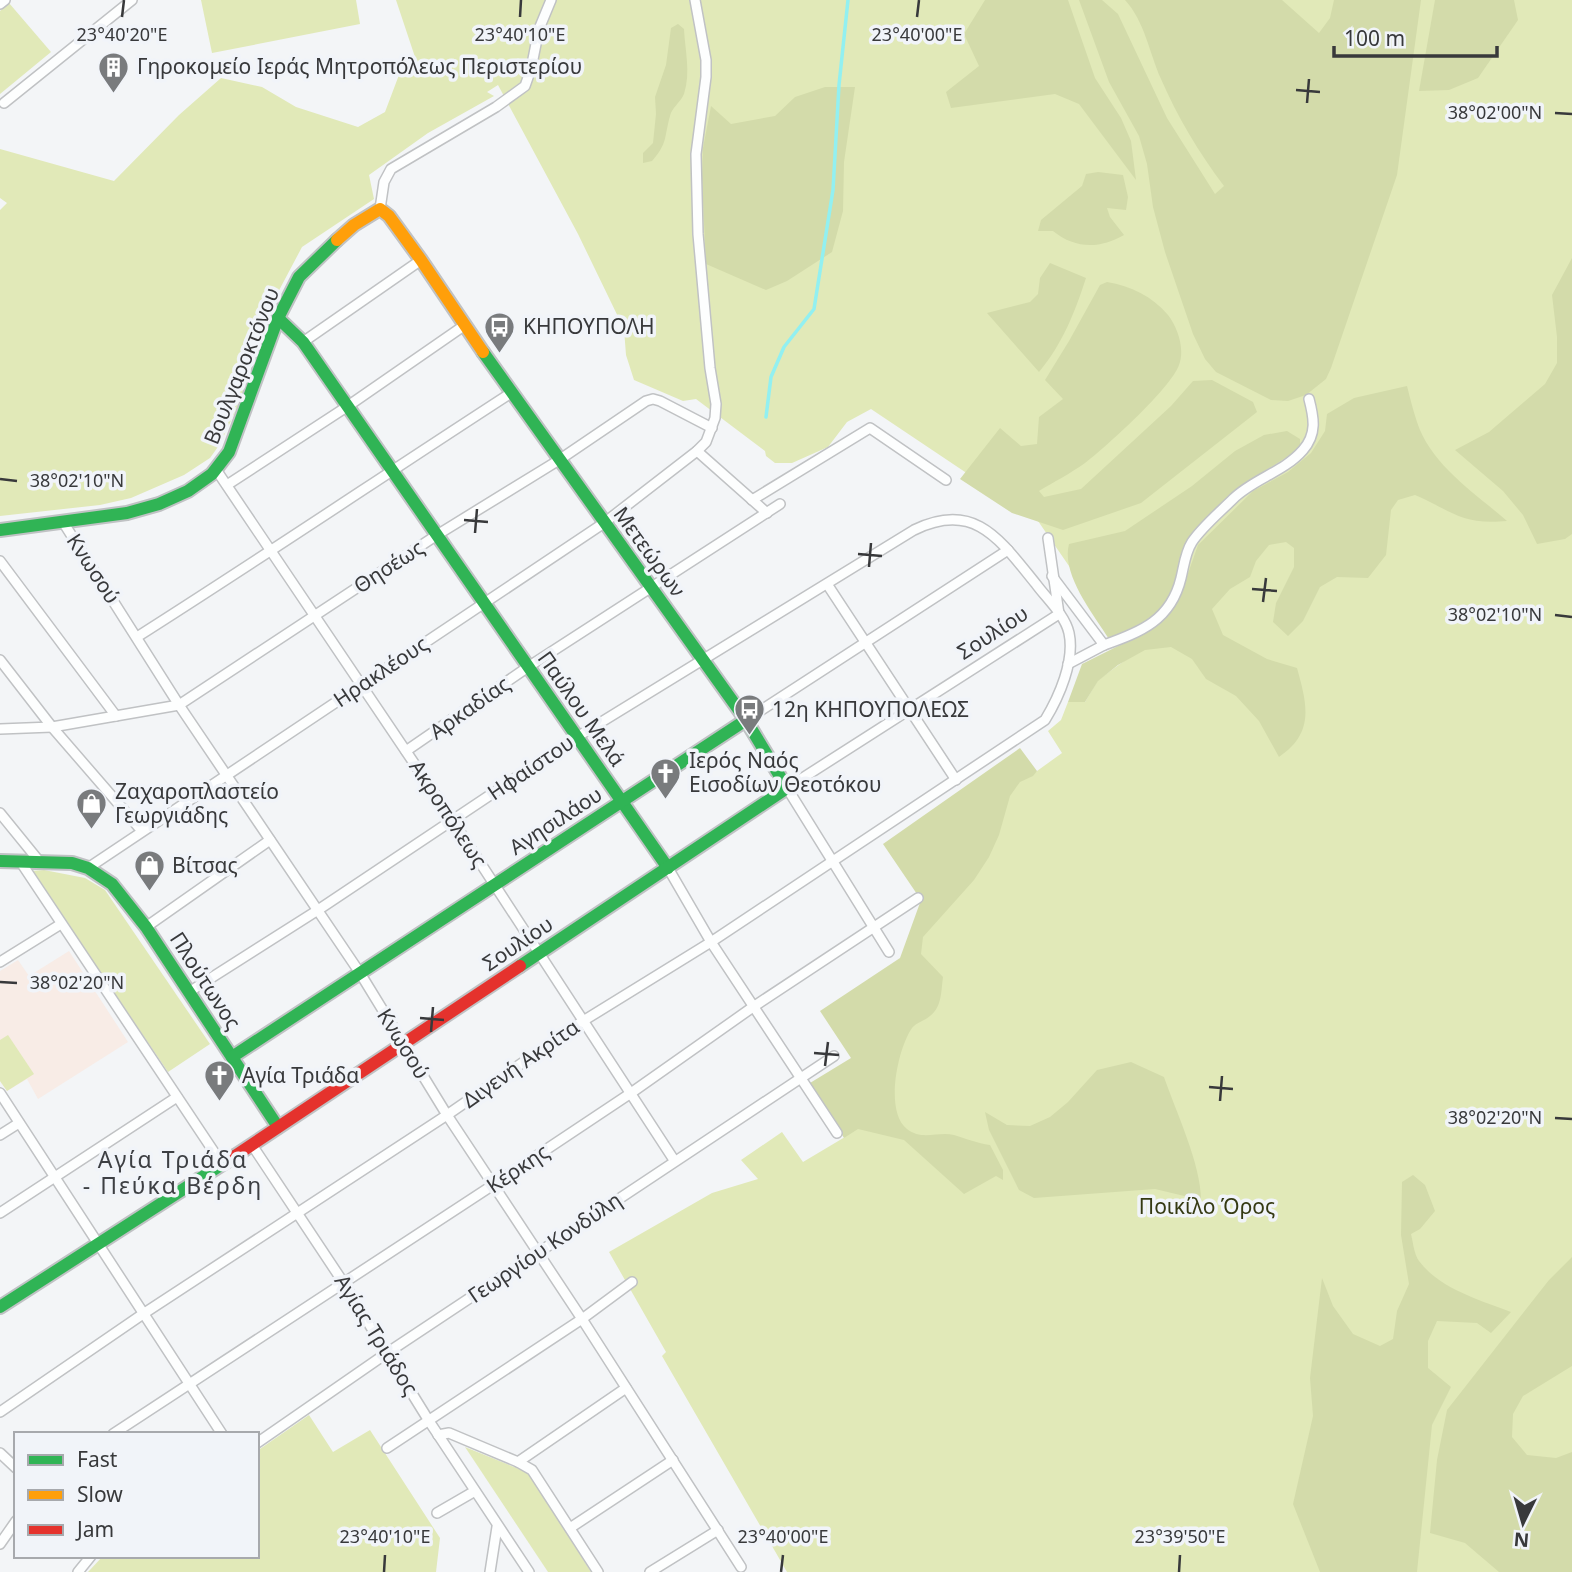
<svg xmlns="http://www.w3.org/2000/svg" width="1572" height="1572" viewBox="0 0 1572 1572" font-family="'Noto Sans',sans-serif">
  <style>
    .education { fill: #f8ece6 }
    .green { fill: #e1e9b8 }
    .forest { fill: #d3dbaa }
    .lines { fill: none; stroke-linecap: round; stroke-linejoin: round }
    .stream { stroke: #92f0f1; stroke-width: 3.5 }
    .street-casing { stroke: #c0c2c4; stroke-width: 12 }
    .fast-casing { stroke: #c0c2c4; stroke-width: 16 }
    .slow-casing { stroke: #c0c2c4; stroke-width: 16 }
    .jam-casing { stroke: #c0c2c4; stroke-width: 16 }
    .street { stroke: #fdfefe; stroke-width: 9 }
    .fast { stroke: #30b455; stroke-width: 12 }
    .slow { stroke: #ff9f0a; stroke-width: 12 }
    .jam { stroke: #e5322d; stroke-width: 12 }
    .ticks { fill: none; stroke: #38393b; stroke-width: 2.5 }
    .labels { text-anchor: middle; stroke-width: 7; stroke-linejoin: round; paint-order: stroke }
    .poi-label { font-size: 21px; fill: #38393b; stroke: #f1f4f9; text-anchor: start }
    .street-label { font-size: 21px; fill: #38393b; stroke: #f1f4f9 }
    .park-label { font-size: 21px; fill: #353a13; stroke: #f1f4f9 }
    .neighbourhood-label { font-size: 23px; letter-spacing: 2px; fill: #3d3f43; stroke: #f1f4f9 }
    .ticks-label { font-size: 18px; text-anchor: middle; fill: #38393b; stroke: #f1f4f9; stroke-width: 7; stroke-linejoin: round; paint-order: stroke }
  </style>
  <rect width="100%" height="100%" fill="#f3f5f7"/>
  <!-- education -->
  <path class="education" d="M 69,951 L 128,1042 L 38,1099 L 27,1079 L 7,1091 L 0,1081 L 0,971 L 18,960 L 29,976 Z"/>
  <!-- green -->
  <g class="green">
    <path d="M 201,0 L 356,0 L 360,24 L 212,53 Z"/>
    <path d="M 396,0 L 1572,0 L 1572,1572 L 787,1572 L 662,1356 L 666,1352 L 609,1252 L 712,1193 L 758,1179 L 741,1160 L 782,1132 L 803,1162 L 845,1137 L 924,899 L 885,844 L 1037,771 L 1062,753 L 1048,731 L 1061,720 L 1068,702 L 1085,702 L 1098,680 L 1131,656 L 1038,521 L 871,409 L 847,422 L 828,447 L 792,463 L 775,463 L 766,456 L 765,451 L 696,399 L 683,401 L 634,380 L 626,355 L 624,329 L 578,234 L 498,85 L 487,92 L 494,96 L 428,133 L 369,175 L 374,199 L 302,247 L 258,330 L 252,350 L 249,374 L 236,410 L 220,444 L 210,458 L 184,475 L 131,498 L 100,505 L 0,516 L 0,210 L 7,203 L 0,198 L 0,149 L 114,181 L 179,115 L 221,78 L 262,87 L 296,107 L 358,127 L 385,112 L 405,59 L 417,63 Z"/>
    <path d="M 9,3 L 51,52 L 0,94 L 0,11 Z"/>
    <path d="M 44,870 L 85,878 L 105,890 L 210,1044 L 168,1072 L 31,871 Z"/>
    <path d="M 8,1035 L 34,1074 L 7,1091 L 0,1081 L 0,1040 Z"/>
    <path d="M 309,1415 L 333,1452 L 370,1430 L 440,1538 L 436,1572 L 88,1572 L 103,1556 L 257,1556 L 257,1451 Z"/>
    <path d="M 465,1447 L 529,1473 L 591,1572 L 548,1572 Z"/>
  </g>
  <!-- forest -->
  <g class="forest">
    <path d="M 985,0 L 1068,0 L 1095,78 L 1121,118 L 1131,141 L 1136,180 L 1079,104 L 1055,94 L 951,108 L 946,92 L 979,66 L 964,34 Z"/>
    <path d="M 1079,0 L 1102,0 L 1118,14 L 1167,118 L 1215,194 L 1224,186 C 1199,153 1177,116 1161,79 C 1149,52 1145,22 1125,0 L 1282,0 L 1319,33 L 1330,18 L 1334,0 L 1421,0 L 1397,175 L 1331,368 L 1326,379 L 1306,395 L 1288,401 L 1271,400 L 1216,372 L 1205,359 L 1193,334 L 1165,252 L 1153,207 L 1147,164 L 1139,136 L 1109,82 Z"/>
    <path d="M 1435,0 L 1514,0 L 1518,20 L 1478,78 L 1449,90 L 1419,91 Z"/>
    <path d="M 678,24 L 684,29 C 685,51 691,72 684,94 C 681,102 672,107 670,116 C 664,137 668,143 652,161 L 643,163 L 643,153 L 653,143 L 656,114 L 655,97 L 666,65 L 671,28 Z"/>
    <path d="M 825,87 L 855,87 L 844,162 L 843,211 L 832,252 L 787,281 L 766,290 L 706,264 L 702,179 L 703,148 L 711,106 L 731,124 L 775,116 L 795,97 Z"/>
    <path d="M 1098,172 L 1123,175 L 1128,197 L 1126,210 L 1107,208 L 1110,217 L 1124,235 C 1100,249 1075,249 1053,231 L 1038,231 L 1041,220 L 1082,186 L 1086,174 Z"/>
    <path d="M 1572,258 L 1572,534 L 1565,539 L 1537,544 L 1523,515 L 1503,491 L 1455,450 L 1489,432 L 1545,384 L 1557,363 L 1557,337 L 1552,295 Z"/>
    <path d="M 1050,263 L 1086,278 C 1075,312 1062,345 1039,372 L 987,313 L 1030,302 L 1038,294 L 1040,278 Z"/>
    <path d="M 1107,282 C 1131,286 1152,296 1168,315 C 1178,328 1185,349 1179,365 C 1171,388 1106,447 1085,463 C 1071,473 1054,482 1039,491 L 1044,497 L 1081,489 L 1171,406 L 1193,381 L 1212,380 L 1253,402 L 1257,412 L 1141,503 L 1063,530 L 1012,513 L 960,479 L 1000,428 L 1021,446 L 1037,444 L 1039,417 L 1063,399 L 1045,380 L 1069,341 L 1100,285 Z"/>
    <path d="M 1407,386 C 1410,398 1413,410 1417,422 C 1431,465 1475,493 1507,521 C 1461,525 1454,512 1415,495 L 1398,500 L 1391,510 L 1386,555 L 1368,578 L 1337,577 L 1320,587 L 1303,621 L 1288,636 L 1273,622 L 1276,603 L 1294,567 L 1294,548 L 1286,542 L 1269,545 L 1256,561 L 1250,577 L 1230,589 L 1212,609 L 1223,635 L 1267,659 L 1297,668 C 1307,704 1315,733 1279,757 L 1259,721 L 1236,696 L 1206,679 L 1192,659 L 1171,647 L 1145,650 L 1118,665 L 1098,681 L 1085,702 L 1068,702 L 1082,664 L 1142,634 L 1165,618 L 1179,599 L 1198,545 L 1253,491 L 1288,472 L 1311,453 L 1325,431 L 1327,414 L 1354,398 Z"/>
    <path d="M 1287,431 L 1300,439 L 1300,447 C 1286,459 1270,467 1255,477 C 1232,494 1210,515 1192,537 C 1186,545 1184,558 1181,568 C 1167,615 1154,624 1109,639 C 1093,614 1061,574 1069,544 L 1125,531 L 1192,486 L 1235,451 L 1264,435 Z"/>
    <path d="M 1020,748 L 1037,771 L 1033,776 L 1020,782 L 1010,796 L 999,835 L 989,857 L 974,880 L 923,937 L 921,954 L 943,977 C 941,991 942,1007 930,1016 C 924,1021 917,1022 912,1028 C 898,1048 884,1111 907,1129 C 922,1141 938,1131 954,1135 C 967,1139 977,1143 990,1145 L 1003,1170 L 1003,1180 L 996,1176 L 964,1194 L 904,1140 L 858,1129 L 844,1138 L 810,1083 L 851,1058 L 820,1011 L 900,958 L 921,900 L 883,844 Z"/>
    <path d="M 1131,1062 L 1164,1077 C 1176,1112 1201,1164 1201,1200 L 1155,1189 L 1034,1198 L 1019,1190 L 989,1130 L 985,1112 L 1007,1125 L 1030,1126 L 1050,1117 L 1068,1102 L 1097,1070 Z"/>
    <path d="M 1413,1175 L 1425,1185 L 1435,1211 L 1420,1229 L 1411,1234 C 1413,1242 1414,1254 1419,1261 C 1440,1289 1480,1300 1511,1312 L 1491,1333 L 1477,1323 L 1437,1321 L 1428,1341 L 1428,1368 L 1451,1387 L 1432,1425 L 1417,1572 L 1320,1572 L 1293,1504 L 1313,1416 L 1310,1378 L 1322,1278 L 1333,1306 L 1353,1334 L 1380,1346 L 1393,1339 L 1397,1311 L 1409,1284 L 1401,1235 L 1402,1182 Z"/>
    <path d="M 1572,1257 L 1572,1366 L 1523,1396 L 1513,1414 L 1512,1437 L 1527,1455 L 1556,1458 L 1572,1452 L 1572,1572 L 1499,1572 L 1465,1543 L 1430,1533 L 1437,1460 L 1447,1410 L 1549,1280 Z"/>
  </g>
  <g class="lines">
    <!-- stream -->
    <path class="stream" d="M 766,417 L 771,377 L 784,347 L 814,309 L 833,190 L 839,85 L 848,0"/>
    <defs>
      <g id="street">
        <path d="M 0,4 L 5,0"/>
        <path d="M 4,103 L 132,0"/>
        <path d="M 380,209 L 384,182 L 391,169 L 496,107 L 525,86 L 531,69 L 539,29 L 551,0"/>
        <path d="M 303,342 L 421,260"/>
        <path d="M 697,451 L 767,513"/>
        <path d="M 217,471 L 453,821 L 674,1160"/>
        <path d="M 227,485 L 348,406 L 465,325"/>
        <path d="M 752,500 L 870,428 L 946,480"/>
        <path d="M 63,522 L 179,705 L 360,973 L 447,1115 L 582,1319 L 741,1567"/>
        <path d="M 0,561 L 116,716"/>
        <path d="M 1052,576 L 1104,645 L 1068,664"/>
        <path d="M 827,584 L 956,780"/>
        <path d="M 137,637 C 263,557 386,474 511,393"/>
        <path d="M 1104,645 C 1141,632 1171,620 1181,578 C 1184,566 1185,553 1192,542 C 1202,527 1220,512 1233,499 C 1253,479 1284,472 1303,450 C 1317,434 1314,418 1309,399"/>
        <path d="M 0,660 L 52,727 L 142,831"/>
        <path d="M 746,720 L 1008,550"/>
        <path d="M 0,729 L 52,727 L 179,705 L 437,535 L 559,460 L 646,401 L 653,399 L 660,401 L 712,428"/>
        <path d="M 406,751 L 528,667 L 780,504"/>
        <path d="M 0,813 L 39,861"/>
        <path d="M 20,861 L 222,1164"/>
        <path d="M 88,868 L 604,523 L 697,451 L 706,442 L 715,418 L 716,404 L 710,368 L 698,234 L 696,154 L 706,77 L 706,60 L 695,0"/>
        <path d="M 668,868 L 711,942 L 837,1133"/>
        <path d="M 146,927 L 270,840"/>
        <path d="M 889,952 L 787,788 L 1059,614 L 1048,538"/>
        <path d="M 0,962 L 61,924"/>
        <path d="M 0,1093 L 222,1434"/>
        <path d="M 0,1135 L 19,1123"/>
        <path d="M 252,1145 L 343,1282 L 429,1421 L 529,1572"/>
        <path d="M 0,1213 L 177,1097"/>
        <path d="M 0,1412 L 143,1314 L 447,1115 L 583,1021 L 711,942 L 1045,720 C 1059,697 1075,661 1069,633 C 1065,615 1047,599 1036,584 C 1000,540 975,500 914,530 L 577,737 L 318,910 L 189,992"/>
        <path d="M 113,1434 L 493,1185 L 631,1093 L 753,1007 L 918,898"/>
        <path d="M 438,1435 L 449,1433 L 518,1462 L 532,1470 L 598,1572"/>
        <path d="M 257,1443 L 387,1353 L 834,1056"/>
        <path d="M 387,1448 L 582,1319 L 632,1282"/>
        <path d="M 0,1453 L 16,1468"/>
        <path d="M 518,1462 L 626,1388"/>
        <path d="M 437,1513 L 475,1491"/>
        <path d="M 570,1528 L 673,1460"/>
        <path d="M 0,1544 L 16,1521"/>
        <path d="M 78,1572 L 91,1556"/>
        <path d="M 490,1572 L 497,1527"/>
        <path d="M 650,1572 L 718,1530"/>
      </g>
      <g id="fast">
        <path d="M 278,318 L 303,342 L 668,868"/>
        <path d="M 483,352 L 746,720 L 787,788 L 520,966"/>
        <path d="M 0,530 L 127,513 L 159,504 L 188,491 L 212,474 L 229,452 L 278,318 L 299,277 L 337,240"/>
        <path d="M 0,861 L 72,863 L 88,868 L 112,884 L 146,927 L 278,1127"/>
        <path d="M 232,1057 L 746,720"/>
        <path d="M 0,1307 L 235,1156"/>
      </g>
      <path id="slow" d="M 337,240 L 354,225 L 380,209 L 389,216 L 421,260 L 483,352"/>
      <path id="jam" d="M 235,1156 L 520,966"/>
    </defs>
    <!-- street casing -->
    <use href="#street" class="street-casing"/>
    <!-- fast casing -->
    <use href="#fast" class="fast-casing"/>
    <!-- slow casing -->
    <use href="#slow" class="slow-casing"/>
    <!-- jam casing -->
    <use href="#jam" class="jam-casing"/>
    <!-- street -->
    <use href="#street" class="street"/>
    <!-- fast -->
    <use href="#fast" class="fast"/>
    <!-- slow -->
    <use href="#slow" class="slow"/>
    <!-- jam -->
    <use href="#jam" class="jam"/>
  </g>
  <!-- ticks -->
  <path class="ticks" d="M 122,17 L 124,0M 520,17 L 521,0M 917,17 L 919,0M 1296,90 L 1320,92M 1307,103 L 1309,79M 1555,113 L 1572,114M 0,479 L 17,481M 464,520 L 488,522M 475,533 L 477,509M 858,554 L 882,556M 869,567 L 871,543M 1252,589 L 1277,591M 1263,602 L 1266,578M 1555,615 L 1572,617M 0,982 L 17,983M 420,1018 L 444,1020M 431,1032 L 433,1007M 814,1053 L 839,1055M 825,1066 L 828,1042M 1209,1087 L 1233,1089M 1220,1101 L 1222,1076M 1555,1118 L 1572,1119M 384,1572 L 385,1555M 781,1572 L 783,1555M 1179,1572 L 1180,1555"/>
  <!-- icons -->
  <defs>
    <symbol id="building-pin" viewBox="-11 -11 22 30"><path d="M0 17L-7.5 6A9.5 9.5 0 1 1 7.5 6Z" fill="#797b7d" stroke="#f1f4f9"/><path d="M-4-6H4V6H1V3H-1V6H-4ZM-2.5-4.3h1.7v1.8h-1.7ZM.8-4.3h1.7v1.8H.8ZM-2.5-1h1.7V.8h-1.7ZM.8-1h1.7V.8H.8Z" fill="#fff"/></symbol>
    <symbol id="bus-pin" viewBox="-11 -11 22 30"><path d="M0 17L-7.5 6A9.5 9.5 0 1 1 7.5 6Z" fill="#797b7d" stroke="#f1f4f9"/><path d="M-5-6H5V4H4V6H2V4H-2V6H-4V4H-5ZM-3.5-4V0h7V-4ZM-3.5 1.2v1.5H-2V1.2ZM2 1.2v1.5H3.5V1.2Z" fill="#fff"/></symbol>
    <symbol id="church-pin" viewBox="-11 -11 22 30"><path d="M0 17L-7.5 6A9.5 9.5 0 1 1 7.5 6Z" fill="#797b7d" stroke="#f1f4f9"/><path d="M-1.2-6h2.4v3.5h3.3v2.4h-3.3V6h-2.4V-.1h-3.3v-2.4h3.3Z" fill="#fff"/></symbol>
    <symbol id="shop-pin" viewBox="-11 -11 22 30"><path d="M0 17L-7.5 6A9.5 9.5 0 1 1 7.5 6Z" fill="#797b7d" stroke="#f1f4f9"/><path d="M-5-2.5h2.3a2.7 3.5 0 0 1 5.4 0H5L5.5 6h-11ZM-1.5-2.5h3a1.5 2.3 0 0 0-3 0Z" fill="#fff"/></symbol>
  </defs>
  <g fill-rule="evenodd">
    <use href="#building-pin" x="96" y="50" width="35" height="47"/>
    <use href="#bus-pin" x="482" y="310" width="35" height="47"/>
    <use href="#bus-pin" x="732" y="692" width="35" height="47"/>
    <use href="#church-pin" x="648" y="756" width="35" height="47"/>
    <use href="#shop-pin" x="74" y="786" width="35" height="47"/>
    <use href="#shop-pin" x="132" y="848" width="35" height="47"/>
    <use href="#church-pin" x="202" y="1058" width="35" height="47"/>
  </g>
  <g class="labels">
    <!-- poi labels -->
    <g class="poi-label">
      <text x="137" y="74">Γηροκομείο Ιεράς Μητροπόλεως Περιστερίου</text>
      <text x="523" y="334">ΚΗΠΟΥΠΟΛΗ</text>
      <text x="772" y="717">12η ΚΗΠΟΥΠΟΛΕΩΣ</text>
      <text x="689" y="768">Ιερός Ναός<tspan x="689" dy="24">Εισοδίων Θεοτόκου</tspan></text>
      <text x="115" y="799">Ζαχαροπλαστείο<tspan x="115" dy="24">Γεωργιάδης</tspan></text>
      <text x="172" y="873">Βίτσας</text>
      <text x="242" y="1083">Αγία Τριάδα</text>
    </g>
    <!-- street labels -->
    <g class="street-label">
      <text transform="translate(242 366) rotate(-68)" y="7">Βουλγαροκτόνου</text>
      <text transform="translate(649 552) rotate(54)" y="7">Μετεώρων</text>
      <text transform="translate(389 567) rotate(-33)" y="7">Θησέως</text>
      <text transform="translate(93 569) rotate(57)" y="7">Κνωσού</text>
      <text transform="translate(993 633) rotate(-33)" y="7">Σουλίου</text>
      <text transform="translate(381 672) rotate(-34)" y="7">Ηρακλέους</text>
      <text transform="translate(470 708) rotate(-35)" y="7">Αρκαδίας</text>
      <text transform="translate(581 709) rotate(55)" y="7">Παύλου Μελά</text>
      <text transform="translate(531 768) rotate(-34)" y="7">Ηφαίστου</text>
      <text transform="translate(448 814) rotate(57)" y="7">Ακροπόλεως</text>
      <text transform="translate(556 821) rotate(-33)" y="7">Αγησιλάου</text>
      <text transform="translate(518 944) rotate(-34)" y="7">Σουλίου</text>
      <text transform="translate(205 981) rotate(57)" y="7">Πλούτωνος</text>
      <text transform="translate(403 1044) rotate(58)" y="7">Κνωσού</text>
      <text transform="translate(521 1064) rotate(-35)" y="7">Διγενή Ακρίτα</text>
      <text transform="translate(518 1169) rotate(-34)" y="7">Κέρκης</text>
      <text transform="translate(545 1248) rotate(-34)" y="7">Γεωργίου Κονδύλη</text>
      <text transform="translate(376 1335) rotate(58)" y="7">Αγίας Τριάδος</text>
    </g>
    <!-- park labels -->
    <g class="park-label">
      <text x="1207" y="1214">Ποικίλο Όρος</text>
    </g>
    <!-- neighbourhood labels -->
    <g class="neighbourhood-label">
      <text x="173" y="1168">Αγία Τριάδα<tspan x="173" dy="26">- Πεύκα Βέρδη</tspan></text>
    </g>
  </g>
  <g class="ticks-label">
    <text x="122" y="41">23°40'20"E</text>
    <text x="520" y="41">23°40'10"E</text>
    <text x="917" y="41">23°40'00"E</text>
    <text x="1495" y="119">38°02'00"N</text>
    <text x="77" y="487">38°02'10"N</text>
    <text x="1495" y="621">38°02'10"N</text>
    <text x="77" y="989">38°02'20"N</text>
    <text x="1495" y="1124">38°02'20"N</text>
    <text x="385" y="1543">23°40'10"E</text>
    <text x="783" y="1543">23°40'00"E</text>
    <text x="1180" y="1543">23°39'50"E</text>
  </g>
  <!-- legend -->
  <rect x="14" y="1432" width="245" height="126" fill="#f1f4f9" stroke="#a7a9ad" stroke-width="2"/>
  <rect x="28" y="1455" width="35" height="10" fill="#30b455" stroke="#a7a9ad" stroke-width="2"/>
  <text x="77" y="1467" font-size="21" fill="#38393b">Fast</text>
  <rect x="28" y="1490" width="35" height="10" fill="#ff9f0a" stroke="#a7a9ad" stroke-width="2"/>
  <text x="77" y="1502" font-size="21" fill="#38393b">Slow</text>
  <rect x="28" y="1525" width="35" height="10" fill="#e5322d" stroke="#a7a9ad" stroke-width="2"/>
  <text x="77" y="1537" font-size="21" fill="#38393b">Jam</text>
  <!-- north arrow -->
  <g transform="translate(1523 1523) rotate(185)" stroke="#f1f4f9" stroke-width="5" paint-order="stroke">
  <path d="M0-5L12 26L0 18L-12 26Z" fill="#38393b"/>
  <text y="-10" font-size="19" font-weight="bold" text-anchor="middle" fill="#38393b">N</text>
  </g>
  <!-- scale -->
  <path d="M1334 46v10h163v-10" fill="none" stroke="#38393b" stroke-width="3.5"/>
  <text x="1344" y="46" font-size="21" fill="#38393b" stroke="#f1f4f9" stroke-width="5" paint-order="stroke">100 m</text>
</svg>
